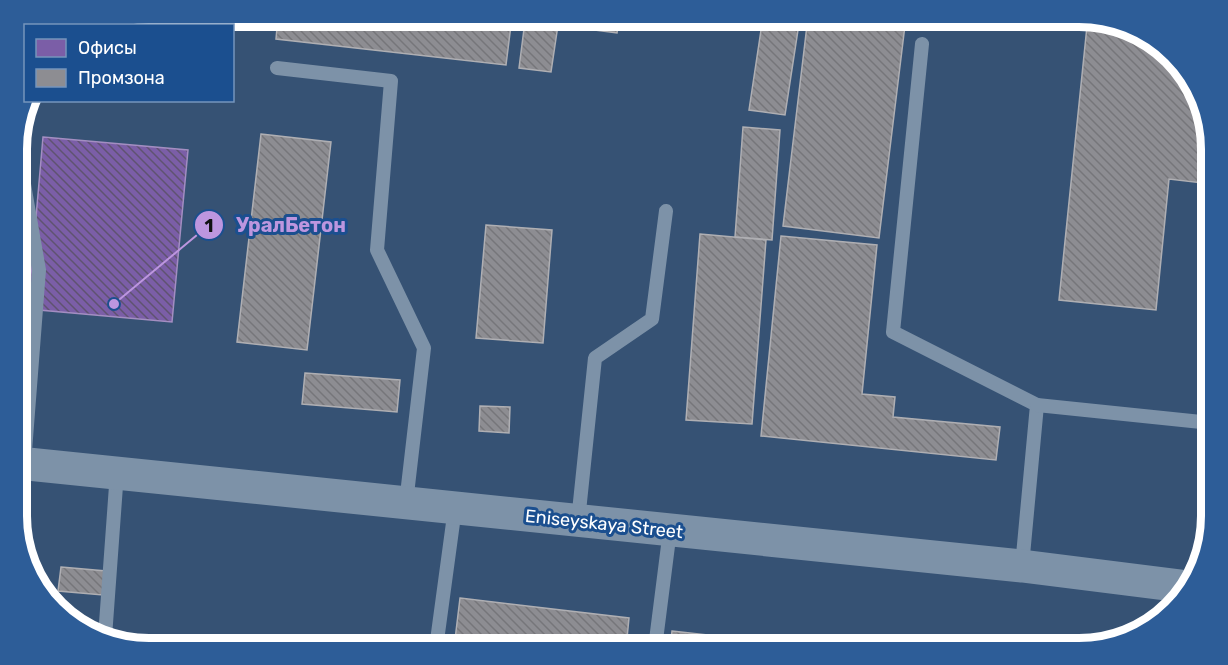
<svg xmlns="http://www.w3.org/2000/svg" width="1228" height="665" viewBox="0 0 1228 665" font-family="Rubik,sans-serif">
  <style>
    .offices { fill: url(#offices-back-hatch); stroke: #a38ec1; stroke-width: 1.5 }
    .industry { fill: url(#industry-back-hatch); stroke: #afafb3; stroke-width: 1.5 }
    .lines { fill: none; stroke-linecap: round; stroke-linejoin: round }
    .service { stroke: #7d92a8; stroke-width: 14 }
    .tertiary { stroke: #7d92a8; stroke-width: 33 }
    .labels { text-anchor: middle; stroke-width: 6; stroke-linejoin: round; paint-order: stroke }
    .street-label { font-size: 18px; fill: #fff; stroke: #1b4f8f }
    .rim { fill: none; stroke: #fff; stroke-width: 8 }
    .leader { fill: none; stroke: #bd96df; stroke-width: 2 }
    .callout-dot { fill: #bd96df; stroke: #1b4f8f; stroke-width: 2 }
    .mark-label { font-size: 18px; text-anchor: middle; font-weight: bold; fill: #111 }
    .callout-label { font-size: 20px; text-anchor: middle; font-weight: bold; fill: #bd96df; stroke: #1b4f8f; stroke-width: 6; stroke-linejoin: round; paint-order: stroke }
  </style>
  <defs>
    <pattern id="offices-back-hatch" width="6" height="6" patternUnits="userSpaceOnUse" patternTransform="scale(1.5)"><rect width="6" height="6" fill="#7b5ea7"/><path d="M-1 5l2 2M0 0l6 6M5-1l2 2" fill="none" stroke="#5f5370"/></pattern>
    <pattern id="industry-back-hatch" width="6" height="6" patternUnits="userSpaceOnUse" patternTransform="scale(1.5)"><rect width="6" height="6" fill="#8d8d92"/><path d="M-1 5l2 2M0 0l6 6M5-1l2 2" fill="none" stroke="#76767a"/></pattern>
  </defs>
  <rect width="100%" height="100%" fill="#365274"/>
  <!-- offices -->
  <path class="offices" d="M 43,137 L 188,150 L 172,322 L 28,309 Z"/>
  <!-- industry -->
  <g class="industry">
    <path d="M 278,17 L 512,17 L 506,65 L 276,39 Z"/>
    <path d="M 526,17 L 619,17 L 617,33 L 525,21 Z"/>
    <path d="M 763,17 L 800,17 L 785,115 L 749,110 Z"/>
    <path d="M 808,17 L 906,17 L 879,238 L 783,226 Z"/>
    <path d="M 525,21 L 558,25 L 551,72 L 519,68 Z"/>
    <path d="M 1087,26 L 1145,34 L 1189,76 L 1211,140 L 1211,184 L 1169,179 L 1156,310 L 1059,300 Z"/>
    <path d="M 743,127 L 780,130 L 772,240 L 735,237 Z"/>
    <path d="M 261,134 L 331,142 L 307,350 L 237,342 Z"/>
    <path d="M 486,225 L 552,230 L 543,343 L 476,338 Z"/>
    <path d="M 700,234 L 766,240 L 752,424 L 686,420 Z"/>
    <path d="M 781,236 L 877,245 L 862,394 L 895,397 L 893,417 L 1000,427 L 996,460 L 761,436 Z"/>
    <path d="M 305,373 L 400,380 L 397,412 L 302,404 Z"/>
    <path d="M 480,406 L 510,407 L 509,433 L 479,431 Z"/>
    <path d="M 61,567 L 106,571 L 103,595 L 58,591 Z"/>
    <path d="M 460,598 L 629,618 L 626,648 L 454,648 Z"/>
    <path d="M 672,631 L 725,637 L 723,648 L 670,648 Z"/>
  </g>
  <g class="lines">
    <!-- service -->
    <g class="service">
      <path d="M 922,44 L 893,332 L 1037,405 L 1022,566"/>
      <path d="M 277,68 L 391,81 L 377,250 L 424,348 L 406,503"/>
      <path d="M 18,150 L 39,270 L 24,464"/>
      <path d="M 1037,405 L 1211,423"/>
      <path d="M 578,521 L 595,358 L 652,319 L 666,211"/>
      <path d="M 105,637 L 117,472"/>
      <path d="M 436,648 L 455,508"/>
      <path d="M 655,648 L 670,530"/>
    </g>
    <!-- tertiary -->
    <path class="tertiary" d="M 18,463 L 1022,566 L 1189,587"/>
  </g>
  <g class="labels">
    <!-- street labels -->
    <g class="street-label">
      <text transform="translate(604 524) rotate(6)" y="6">Eniseyskaya Street</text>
    </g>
  </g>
  <!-- crop -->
  <path d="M0 0H1228V665H0ZM149 27H1079A122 122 0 0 1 1201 149V516A122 122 0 0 1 1079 638H149A122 122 0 0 1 27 516V149A122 122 0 0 1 149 27Z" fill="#2d5d98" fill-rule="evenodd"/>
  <path class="rim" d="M149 27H1079A122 122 0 0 1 1201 149V516A122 122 0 0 1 1079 638H149A122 122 0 0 1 27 516V149A122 122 0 0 1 149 27Z"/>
  <!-- callouts -->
  <path class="leader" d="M114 304L209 225"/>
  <g class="callout-dot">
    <circle cx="114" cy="304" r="6"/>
    <circle cx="209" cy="225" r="15"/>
  </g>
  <g class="mark-label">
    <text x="209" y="232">1</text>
  </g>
  <g class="callout-label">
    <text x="291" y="232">УралБетон</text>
  </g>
  <!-- legend -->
  <rect x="24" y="24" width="210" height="78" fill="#1b4f8f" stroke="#7695bc" stroke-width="1.5"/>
  <rect x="36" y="39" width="30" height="18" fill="#7b5ea7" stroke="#7695bc" stroke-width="1.5"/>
  <text x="78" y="54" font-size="18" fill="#ffffff">Офисы</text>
  <rect x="36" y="69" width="30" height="18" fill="#8d8d92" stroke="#7695bc" stroke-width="1.5"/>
  <text x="78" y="84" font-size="18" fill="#ffffff">Промзона</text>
</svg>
